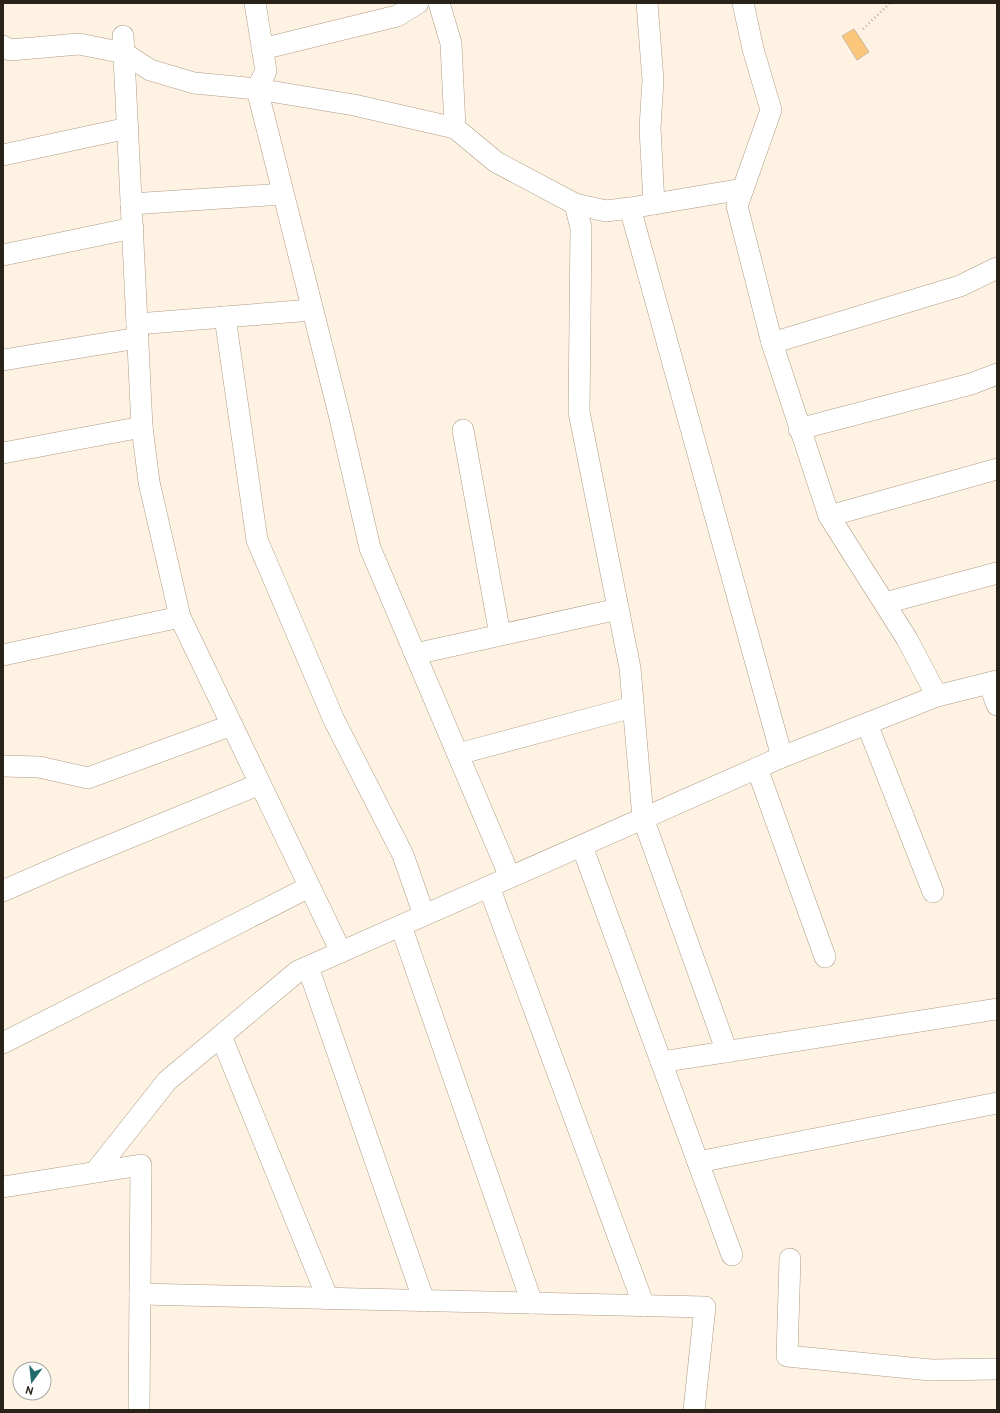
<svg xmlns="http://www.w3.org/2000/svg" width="1000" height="1413" viewBox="0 0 1000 1413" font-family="Overpass,sans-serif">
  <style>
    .building { fill: #fcc67b; stroke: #c9b69e }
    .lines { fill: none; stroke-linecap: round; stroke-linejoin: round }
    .street-casing { stroke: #af9d85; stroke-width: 22 }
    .path { stroke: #baafa2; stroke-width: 2.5; stroke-dasharray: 1 3; stroke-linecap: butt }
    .street { stroke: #fff; stroke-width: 21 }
  </style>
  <rect width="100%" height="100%" fill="#fef2e3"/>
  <!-- building -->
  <path class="building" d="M 854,29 L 869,52 L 857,60 L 842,36 Z"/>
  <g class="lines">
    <defs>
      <g id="street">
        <path d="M 255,3 L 266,71 L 257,89 L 339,414 L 370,548 L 510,877"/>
        <path d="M 439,3 L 451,43 L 455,128"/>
        <path d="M 647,3 L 653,80 L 650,128 L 654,204"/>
        <path d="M 743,3 L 753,49 L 771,110 L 737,206 L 772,343 L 829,516 L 907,639 L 937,696"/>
        <path d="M 123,36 L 142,427 L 149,482 L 180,617 L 341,952"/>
        <path d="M 3,46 L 10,50 L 79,44 L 124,53 L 150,70 L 194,83 L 257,89 L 354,105 L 455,128 L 496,162 L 575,204 L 606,211 L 630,208 L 743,189"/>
        <path d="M 262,49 L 397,16 L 418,3"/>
        <path d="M 3,155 L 128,128"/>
        <path d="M 131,204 L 283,194"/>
        <path d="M 575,204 L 581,228 L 579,412 L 630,668 L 643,818 L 727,1052"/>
        <path d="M 630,208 L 782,757"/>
        <path d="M 3,255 L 133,228"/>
        <path d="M 225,317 L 257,540 L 334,720 L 403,855 L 424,915"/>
        <path d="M 137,324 L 312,310"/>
        <path d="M 772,343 L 960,286 L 997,268"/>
        <path d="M 3,360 L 138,338"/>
        <path d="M 799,429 L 971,384 L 997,374"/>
        <path d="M 463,430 L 500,635"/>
        <path d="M 3,453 L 142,427"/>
        <path d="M 829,516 L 997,469"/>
        <path d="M 885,603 L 997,573"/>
        <path d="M 415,654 L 618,609"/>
        <path d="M 3,655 L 180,617"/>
        <path d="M 989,683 L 997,705"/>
        <path d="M 867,724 L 933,892"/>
        <path d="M 458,754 L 633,707"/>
        <path d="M 3,766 L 39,767 L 88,778 L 232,725"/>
        <path d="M 757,768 L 825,957"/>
        <path d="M 582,846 L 732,1255"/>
        <path d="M 489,887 L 644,1306"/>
        <path d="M 3,891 L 67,863 L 260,784"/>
        <path d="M 401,926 L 532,1303"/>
        <path d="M 308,967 L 424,1301"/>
        <path d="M 221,1036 L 328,1299"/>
        <path d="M 3,1043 L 309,887"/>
        <path d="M 661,1062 L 997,1009"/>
        <path d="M 698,1162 L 997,1103"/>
        <path d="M 95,1172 L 167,1081 L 298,971 L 782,757 L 937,696 L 997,681"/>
        <path d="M 3,1187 L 141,1165 L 139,1410"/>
        <path d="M 790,1259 L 787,1356 L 931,1370 L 997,1369"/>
        <path d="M 140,1294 L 705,1307 L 694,1410"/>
      </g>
    </defs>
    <!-- street casing -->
    <use href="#street" class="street-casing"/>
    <!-- path -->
    <path class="path" d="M 863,29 L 890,3"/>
    <!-- street -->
    <use href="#street" class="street"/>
  </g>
  <!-- border -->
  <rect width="1000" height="1413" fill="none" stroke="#292219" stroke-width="8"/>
  <!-- north arrow -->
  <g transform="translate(32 1381) rotate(195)"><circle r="19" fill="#ffffff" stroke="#a9a7a3"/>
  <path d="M0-3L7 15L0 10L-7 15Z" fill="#226d6a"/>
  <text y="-6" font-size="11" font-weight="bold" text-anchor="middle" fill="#292219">N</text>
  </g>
</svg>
